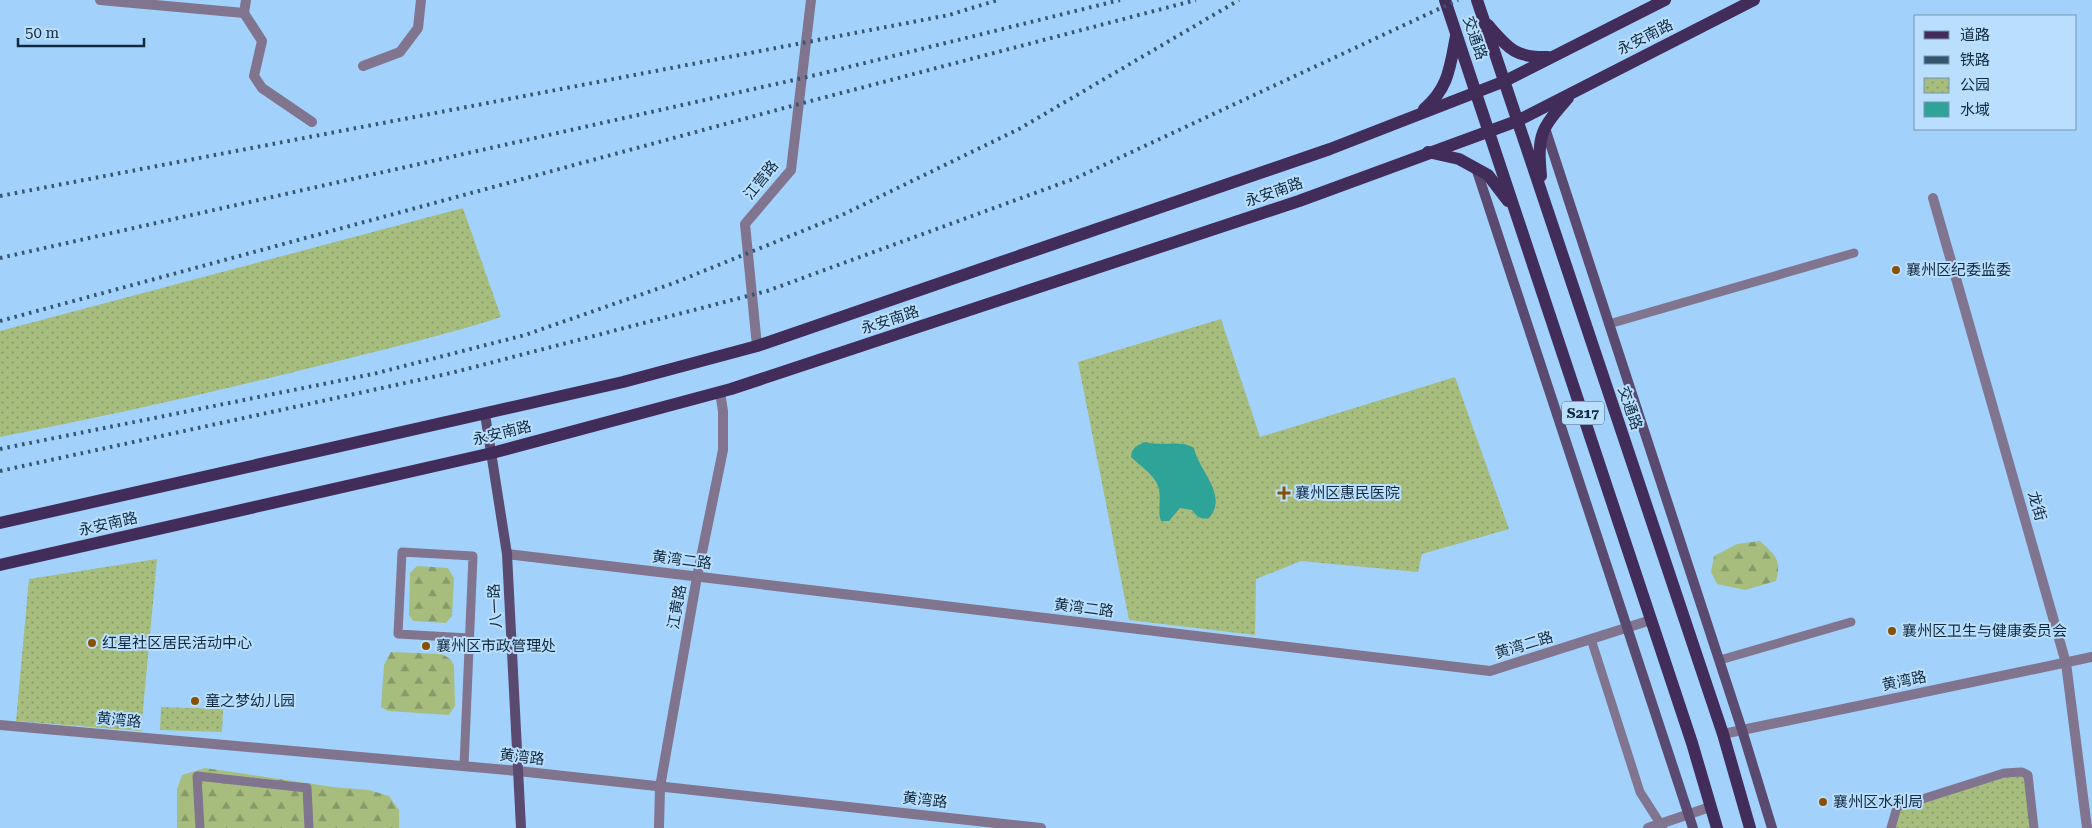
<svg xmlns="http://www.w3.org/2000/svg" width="2092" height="828" viewBox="0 0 2092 828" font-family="'Roboto Serif','Noto Sans SC',serif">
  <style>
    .forest { fill: url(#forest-firs) }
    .park { fill: url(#park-dots) }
    .water { fill: #2ea498 }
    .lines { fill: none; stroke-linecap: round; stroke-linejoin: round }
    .lane { stroke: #80748f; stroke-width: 9 }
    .street { stroke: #80748f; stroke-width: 10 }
    .secondary { stroke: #5b4a70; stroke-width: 10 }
    .primary { stroke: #422c5a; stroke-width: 12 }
    .rail { stroke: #36556f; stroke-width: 4; stroke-dasharray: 2.5 5; stroke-linecap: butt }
    .poi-dot { fill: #885003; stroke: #badefd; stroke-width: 2 }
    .labels { text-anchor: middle; stroke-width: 4; stroke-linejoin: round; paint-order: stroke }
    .shield { fill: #badefd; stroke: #446077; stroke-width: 1 }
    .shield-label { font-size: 14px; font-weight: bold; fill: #112a3e }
    .street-label { font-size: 15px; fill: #112a3e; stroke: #badefd }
    .poi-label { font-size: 15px; fill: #112a3e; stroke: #badefd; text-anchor: start }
  </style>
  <defs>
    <pattern id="forest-firs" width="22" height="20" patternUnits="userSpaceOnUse" patternTransform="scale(1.25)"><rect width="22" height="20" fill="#a6bd7e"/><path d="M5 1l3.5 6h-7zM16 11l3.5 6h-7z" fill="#869a69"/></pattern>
    <pattern id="park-dots" width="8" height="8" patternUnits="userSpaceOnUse" patternTransform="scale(1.25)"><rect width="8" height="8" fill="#a6bd7e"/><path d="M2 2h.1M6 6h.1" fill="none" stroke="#869a69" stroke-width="1.8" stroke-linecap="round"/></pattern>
  </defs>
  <rect width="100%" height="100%" fill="#a2d2fb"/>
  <!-- forest -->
  <g class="forest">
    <path d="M 1760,541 C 1775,555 1782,559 1776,581 L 1745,590 L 1717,584 L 1711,572 L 1714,556 L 1737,544 Z"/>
    <path d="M 417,566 L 448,568 L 454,578 L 452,616 L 446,623 L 413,621 L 409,615 L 410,573 Z"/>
    <path d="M 391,652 L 442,654 L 450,659 L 454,665 L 455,706 L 449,715 L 388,711 L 381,707 L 384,665 Z"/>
    <path d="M 205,768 L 333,787 L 369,790 L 389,796 L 399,810 L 399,828 L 177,828 L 177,789 L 182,775 Z"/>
  </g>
  <!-- park -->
  <g class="park">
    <path d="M 463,208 L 501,317 C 442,336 382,350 322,365 C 215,392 108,416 0,437 L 0,331 Z"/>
    <path d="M 1221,319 L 1260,437 L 1455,377 L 1509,529 L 1422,554 L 1418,572 L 1301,561 L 1256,579 L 1255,635 L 1129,620 L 1078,362 Z"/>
    <path d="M 157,559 L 141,731 L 16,721 L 29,579 Z"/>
    <path d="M 161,707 L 223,709 L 222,732 L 160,730 Z"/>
    <path d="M 2004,773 L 2028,775 L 2034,828 L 1891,828 L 1897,807 Z"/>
  </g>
  <!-- water -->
  <path class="water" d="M 1146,442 C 1162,447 1180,439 1194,448 C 1198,470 1229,495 1209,518 C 1201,520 1197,517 1192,510 L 1180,508 L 1169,521 L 1161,521 C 1157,510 1162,497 1158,486 C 1154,474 1140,466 1131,457 C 1132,447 1137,445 1146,442 Z"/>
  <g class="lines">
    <!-- lane -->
    <g class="lane">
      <path d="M 1609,324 L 1854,253"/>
      <path d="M 1591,639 L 1640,792 L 1663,828"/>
      <path d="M 1720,660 L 1851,622"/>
      <path d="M 464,766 L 473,556 L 402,552 L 398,634 L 469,638"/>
      <path d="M 200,828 L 197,776 L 307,788 L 309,828"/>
      <path d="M 1891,828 L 1897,807 L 2004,773 L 2022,772 L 2028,775 L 2034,828"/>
    </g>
    <!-- street -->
    <g class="street">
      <path d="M 100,0 L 244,13 L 246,0"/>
      <path d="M 244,13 L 262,41 L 254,76 L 262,88 L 312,122"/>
      <path d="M 363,66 L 400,52 L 418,28 L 421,0"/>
      <path d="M 1933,198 L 2066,663 L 2087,828"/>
      <path d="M 757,346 L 745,224 L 791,170 L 811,0"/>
      <path d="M 507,554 L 1490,671 L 1651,620"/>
      <path d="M 0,725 L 518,771 L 1041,828"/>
      <path d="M 1723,734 L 2092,657"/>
      <path d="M 659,828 L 660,787 L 697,577 L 723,450 L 723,411 L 720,392"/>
      <path d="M 1648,828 L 1710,807"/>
    </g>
    <!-- secondary -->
    <g class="secondary">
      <path d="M 1545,128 L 1742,730 L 1772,828"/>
      <path d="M 1476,168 L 1693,828"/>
      <path d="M 485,414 L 507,554 L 521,828"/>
    </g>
    <!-- primary -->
    <g class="primary">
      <path d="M 1445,0 L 1692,743 L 1717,828"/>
      <path d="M 1477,0 L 1723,734 L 1750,828"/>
      <path d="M 1488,25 C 1508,48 1515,58 1548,57"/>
      <path d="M 1424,109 C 1449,88 1450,66 1456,36"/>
      <path d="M 1428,152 L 1459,159 L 1488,175 L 1508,201"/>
      <path d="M 1541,176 C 1537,134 1541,129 1568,98"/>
      <path d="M 0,523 L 623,382 L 757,346 L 1330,149 L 1505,81 L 1665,0"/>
      <path d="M 0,565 L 492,453 L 731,389 L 1299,201 L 1517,121 L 1754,0"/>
    </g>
    <!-- rail -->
    <g class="rail">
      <path d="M 0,196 L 949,15 L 998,0"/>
      <path d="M 0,258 L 816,75 L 1120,0"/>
      <path d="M 0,321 L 784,108 L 1196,0"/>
      <path d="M 0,449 L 373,374 L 525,335 L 674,283 L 842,215 L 1019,129 L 1239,0"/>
      <path d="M 0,471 L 451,373 L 767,291 L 1076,178 L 1458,0"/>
    </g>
  </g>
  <!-- markers -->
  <g class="poi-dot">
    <circle cx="1896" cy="270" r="5"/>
    <path d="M1281.5 485.5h5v5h5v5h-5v5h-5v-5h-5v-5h5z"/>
    <circle cx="1892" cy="631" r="5"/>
    <circle cx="92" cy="643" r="5"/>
    <circle cx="426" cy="646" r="5"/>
    <circle cx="195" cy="701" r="5"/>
    <circle cx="1823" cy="802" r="5"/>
  </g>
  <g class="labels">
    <!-- shield labels -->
    <rect class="shield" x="1562" y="401.5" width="42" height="23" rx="4"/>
    <g class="shield-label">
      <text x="1583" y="418">S217</text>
    </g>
    <!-- street labels -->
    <g class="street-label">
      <text transform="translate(1645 37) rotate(-27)" y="5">永安南路</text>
      <text transform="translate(1475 38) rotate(71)" y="5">交通路</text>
      <text transform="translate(761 180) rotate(-51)" y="5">江营路</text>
      <text transform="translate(1274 192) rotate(-19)" y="5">永安南路</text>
      <text transform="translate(890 320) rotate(-18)" y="5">永安南路</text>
      <text transform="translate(1630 408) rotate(71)" y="5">交通路</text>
      <text transform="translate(502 433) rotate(-14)" y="5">永安南路</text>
      <text transform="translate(2037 506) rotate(74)" y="5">龙街</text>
      <text transform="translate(108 524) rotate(-13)" y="5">永安南路</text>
      <text transform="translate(682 560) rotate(7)" y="5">黄湾二路</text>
      <text transform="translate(495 606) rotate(-93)" y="5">八一路</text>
      <text transform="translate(677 607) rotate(-80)" y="5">江黄路</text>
      <text transform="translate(1084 608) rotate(7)" y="5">黄湾二路</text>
      <text transform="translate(1524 645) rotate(-17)" y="5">黄湾二路</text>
      <text transform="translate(1904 681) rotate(-12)" y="5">黄湾路</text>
      <text transform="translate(119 720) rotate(5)" y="5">黄湾路</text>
      <text transform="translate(522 757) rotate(6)" y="5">黄湾路</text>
      <text transform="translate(925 800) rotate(6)" y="5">黄湾路</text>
    </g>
    <!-- poi labels -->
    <g class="poi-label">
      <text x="1906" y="275">襄州区纪委监委</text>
      <text x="1295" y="498">襄州区惠民医院</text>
      <text x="1902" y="636">襄州区卫生与健康委员会</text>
      <text x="102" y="648">红星社区居民活动中心</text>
      <text x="436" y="651">襄州区市政管理处</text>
      <text x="205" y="706">童之梦幼儿园</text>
      <text x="1833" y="807">襄州区水利局</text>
    </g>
  </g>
  <!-- legend -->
  <rect x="1914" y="15" width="162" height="115" fill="#badefd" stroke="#7696b1"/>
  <rect x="1924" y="31" width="25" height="8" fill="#422c5a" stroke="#7696b1"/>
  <text x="1960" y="40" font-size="15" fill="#112a3e">道路</text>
  <rect x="1924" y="56" width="25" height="8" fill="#36556f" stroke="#7696b1"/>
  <text x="1960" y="65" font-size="15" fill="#112a3e">铁路</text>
  <rect x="1924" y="78" width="25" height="15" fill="url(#park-dots)" stroke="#7696b1"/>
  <text x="1960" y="90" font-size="15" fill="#112a3e">公园</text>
  <rect x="1924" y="102" width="25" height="15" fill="#2ea498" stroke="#7696b1"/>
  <text x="1960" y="115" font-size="15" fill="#112a3e">水域</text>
  <!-- scale -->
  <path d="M18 38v8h126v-8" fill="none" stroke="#112a3e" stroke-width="2.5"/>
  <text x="25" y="38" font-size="15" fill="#112a3e" stroke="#badefd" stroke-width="4" paint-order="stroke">50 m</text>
</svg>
